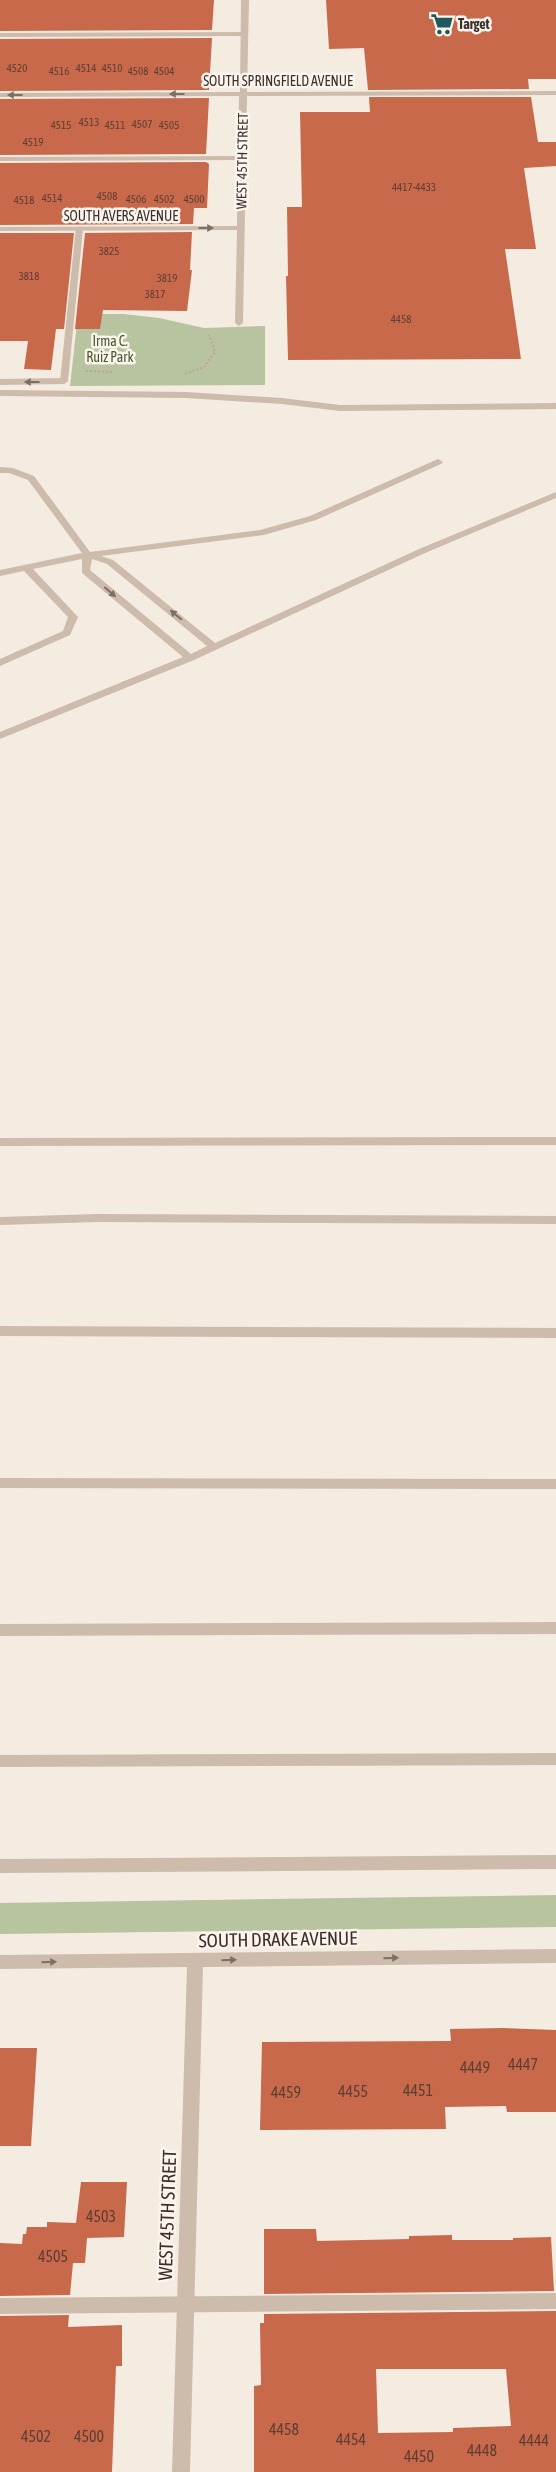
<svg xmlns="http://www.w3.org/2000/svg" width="556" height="2472" viewBox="0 0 556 2472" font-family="'Asap Condensed',sans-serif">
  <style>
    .green { fill: #b8c4a0 }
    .building { fill: #c8694b; fill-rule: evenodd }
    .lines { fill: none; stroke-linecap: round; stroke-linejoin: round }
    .path { stroke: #b9a596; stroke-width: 2; stroke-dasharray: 2 2; stroke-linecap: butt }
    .lane { fill: #cdbbac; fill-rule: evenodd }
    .street { fill: #cdbbac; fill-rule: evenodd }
    .oneway { fill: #7d6f65 }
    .labels { text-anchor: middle; stroke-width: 5; stroke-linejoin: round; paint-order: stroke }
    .far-number-label { font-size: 11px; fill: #5e3e33 }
    .far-poi-label { font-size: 14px; font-weight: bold; fill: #3b302b; stroke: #fbf5ee; text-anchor: start }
    .far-street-label { font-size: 14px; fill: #3b302b; stroke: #fbf5ee }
    .far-park-label { font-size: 14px; fill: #4a5a2e; stroke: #fbf5ee }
    .near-number-label { font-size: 16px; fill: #5e3e33 }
    .near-street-label { font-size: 19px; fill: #3b302b; stroke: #fbf5ee }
  </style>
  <rect width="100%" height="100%" fill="#f4ebe1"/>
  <!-- green -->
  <g class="green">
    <path d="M 78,314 L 124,314 L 159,318 L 204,328 L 265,326 L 265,385 L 70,386 Z"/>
    <path d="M 556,1895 L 556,1927 L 0,1934 L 0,1903 Z"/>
  </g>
  <!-- building -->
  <g class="building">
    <path d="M 0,0 L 214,0 L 212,30 L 0,31 Z"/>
    <path d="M 326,0 L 556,0 L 556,79 L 528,79 L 529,89 L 368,90 L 364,48 L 329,49 Z"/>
    <path d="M 212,38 L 209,90 L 0,91 L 0,39 Z"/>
    <path d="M 369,97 L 531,97 L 538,142 L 556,142 L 556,166 L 524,168 L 536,249 L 505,249 L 521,359 L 288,360 L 286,276 L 288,276 L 287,207 L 302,207 L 300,112 L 370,112 Z"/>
    <path d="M 209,98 L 206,154 L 0,155 L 0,99 Z"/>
    <path d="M 206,162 L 209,164 L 207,208 L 194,208 L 193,224 L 0,225 L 0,163 Z"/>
    <path d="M 192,232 L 190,270 L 192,270 L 187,311 L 103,310 L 100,329 L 75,329 L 85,233 Z"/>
    <path d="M 0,233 L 74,233 L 64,329 L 56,329 L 51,370 L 24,369 L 28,341 L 0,341 Z"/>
    <path d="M 502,2028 L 556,2030 L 556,2112 L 507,2112 L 506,2106 L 445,2107 L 446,2129 L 260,2130 L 262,2042 L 451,2041 L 450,2029 Z"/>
    <path d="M 0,2048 L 37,2048 L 31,2146 L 0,2146 Z"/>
    <path d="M 81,2182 L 127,2182 L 124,2237 L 87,2238 L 85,2263 L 73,2263 L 70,2295 L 0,2296 L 0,2243 L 22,2244 L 23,2234 L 26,2234 L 27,2227 L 47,2227 L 47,2222 L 76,2223 Z"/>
    <path d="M 264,2229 L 316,2229 L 317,2241 L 409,2239 L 409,2236 L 452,2235 L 452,2240 L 513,2240 L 513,2238 L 551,2237 L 554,2291 L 264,2294 Z"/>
    <path d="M 556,2311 L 556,2472 L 254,2472 L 254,2386 L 261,2385 L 260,2323 L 264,2323 L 264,2314 ZM 376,2369 L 506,2369 L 511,2426 L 453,2428 L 453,2432 L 378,2433 Z"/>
    <path d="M 69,2315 L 68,2327 L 122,2325 L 122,2366 L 116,2366 L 112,2472 L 0,2472 L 0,2316 Z"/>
  </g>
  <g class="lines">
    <!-- path -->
    <g class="path">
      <path d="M 86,371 L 114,372"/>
      <path d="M 185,374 L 204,367 L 215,352 L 209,335"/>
    </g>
    <!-- lane -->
    <g class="lane">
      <path d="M 248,32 L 248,36 L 245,36 L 0,37 L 0,33 Z"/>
      <path d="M 245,156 L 246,158 L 242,160 L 0,161 L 0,157 Z"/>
      <path d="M 76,227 L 83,229 L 68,381 L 64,384 L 60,381 Z"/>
      <path d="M 0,390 L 186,392 L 282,398 L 340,405 L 556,403 L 556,409 L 340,411 L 282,404 L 186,398 L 0,396 Z"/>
      <path d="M 438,459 L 443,462 L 441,464 L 316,520 L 264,535 L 101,556 L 113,560 L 215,643 L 419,549 L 556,492 L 556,498 L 425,553 L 194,660 L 0,739 L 0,732 L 183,657 L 82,573 L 82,559 L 33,569 L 78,617 L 70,635 L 0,666 L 0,659 L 63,631 L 68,617 L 24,571 L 0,576 L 0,570 L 82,553 L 28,480 L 9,473 L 0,473 L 0,467 L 13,468 L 34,476 L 90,552 L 260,530 L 310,516 ZM 92,559 L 107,564 L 207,646 L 191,654 L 90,570 Z"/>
      <path d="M 556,1137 L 556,1145 L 0,1146 L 0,1138 Z"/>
      <path d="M 97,1214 L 556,1216 L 556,1224 L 97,1222 L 0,1225 L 0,1217 Z"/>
      <path d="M 0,1326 L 556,1328 L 556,1338 L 0,1336 Z"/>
      <path d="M 0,1478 L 556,1479 L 556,1489 L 0,1488 Z"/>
      <path d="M 556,1622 L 556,1634 L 0,1636 L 0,1624 Z"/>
      <path d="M 556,1753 L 556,1765 L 0,1767 L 0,1755 Z"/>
      <path d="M 556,1855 L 556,1869 L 0,1873 L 0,1859 Z"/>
      <path d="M 556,2293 L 556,2309 L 0,2314 L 0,2298 Z"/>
    </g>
    <!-- street -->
    <g class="street">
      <path d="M 241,0 L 249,0 L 247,92 L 556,91 L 556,95 L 247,96 L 243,323 L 239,326 L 235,323 L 237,230 L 0,231 L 0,227 L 237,226 L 239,96 L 0,97 L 0,93 L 240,92 Z"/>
      <path d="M 0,379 L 64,378 L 68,381 L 64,384 L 0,385 Z"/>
      <path d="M 556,1949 L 556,1963 L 203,1967 L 190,2472 L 172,2472 L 187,1967 L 0,1969 L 0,1955 Z"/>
    </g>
  </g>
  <!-- one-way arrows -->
  <defs><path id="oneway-solid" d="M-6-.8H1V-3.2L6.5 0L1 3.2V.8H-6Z" transform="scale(1.25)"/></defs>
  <g class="oneway">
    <use href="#oneway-solid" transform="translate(177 94) rotate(180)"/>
    <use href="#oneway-solid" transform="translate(15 95) rotate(180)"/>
    <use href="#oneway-solid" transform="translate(206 228)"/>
    <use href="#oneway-solid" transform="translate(32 382) rotate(180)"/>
    <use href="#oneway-solid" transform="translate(110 592) rotate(41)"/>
    <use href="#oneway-solid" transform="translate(176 615) rotate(-140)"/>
    <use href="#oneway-solid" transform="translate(391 1958) rotate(-1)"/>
    <use href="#oneway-solid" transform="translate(229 1960) rotate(-1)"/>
    <use href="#oneway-solid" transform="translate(49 1962) rotate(-1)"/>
  </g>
  <!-- icons -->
  <defs>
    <symbol id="supermarket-bare" viewBox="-9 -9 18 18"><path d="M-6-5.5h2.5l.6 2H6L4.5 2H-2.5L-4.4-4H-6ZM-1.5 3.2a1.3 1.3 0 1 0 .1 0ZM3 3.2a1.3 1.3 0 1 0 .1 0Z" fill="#1f5a5e" stroke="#fbf5ee" stroke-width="2.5" paint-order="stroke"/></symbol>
  </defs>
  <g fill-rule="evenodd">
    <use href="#supermarket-bare" x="426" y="8" width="32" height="32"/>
  </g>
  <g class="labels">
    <!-- far-number labels -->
    <g class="far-number-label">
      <text x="17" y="72">4520</text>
      <text x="86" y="72">4514</text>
      <text x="112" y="72">4510</text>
      <text x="59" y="75">4516</text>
      <text x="138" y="75">4508</text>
      <text x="164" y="75">4504</text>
      <text x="89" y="126">4513</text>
      <text x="142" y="128">4507</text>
      <text x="61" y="129">4515</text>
      <text x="115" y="129">4511</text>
      <text x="169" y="129">4505</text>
      <text x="33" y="146">4519</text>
      <text x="414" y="191">4417-4433</text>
      <text x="107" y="200">4508</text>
      <text x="52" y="202">4514</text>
      <text x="136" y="203">4506</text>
      <text x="164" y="203">4502</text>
      <text x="194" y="203">4500</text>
      <text x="24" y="204">4518</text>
      <text x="109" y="255">3825</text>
      <text x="29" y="280">3818</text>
      <text x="167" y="282">3819</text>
      <text x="155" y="298">3817</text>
      <text x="401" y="323">4458</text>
    </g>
    <!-- far-poi labels -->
    <g class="far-poi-label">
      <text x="458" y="29">Target</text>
    </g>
    <!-- far-street labels -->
    <g class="far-street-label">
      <text x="278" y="86">SOUTH SPRINGFIELD AVENUE</text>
      <text transform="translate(242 161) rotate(-89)" y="5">WEST 45TH STREET</text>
      <text x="121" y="221">SOUTH AVERS AVENUE</text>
    </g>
    <!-- far-park labels -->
    <g class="far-park-label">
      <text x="110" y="346">Irma C.<tspan x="110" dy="16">Ruiz Park</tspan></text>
    </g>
    <!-- near-number labels -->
    <g class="near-number-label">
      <text x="523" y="2070">4447</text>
      <text x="475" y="2073">4449</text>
      <text x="418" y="2096">4451</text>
      <text x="353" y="2097">4455</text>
      <text x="286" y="2098">4459</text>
      <text x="101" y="2222">4503</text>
      <text x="53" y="2262">4505</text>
      <text x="284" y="2435">4458</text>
      <text x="36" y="2442">4502</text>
      <text x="89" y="2442">4500</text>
      <text x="351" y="2445">4454</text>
      <text x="534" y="2446">4444</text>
      <text x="482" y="2456">4448</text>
      <text x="419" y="2462">4450</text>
    </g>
    <!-- near-street labels -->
    <g class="near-street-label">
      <text transform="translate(278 1939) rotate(-1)" y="7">SOUTH DRAKE AVENUE</text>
      <text transform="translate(167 2215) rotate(-88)" y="7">WEST 45TH STREET</text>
    </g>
  </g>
</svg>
